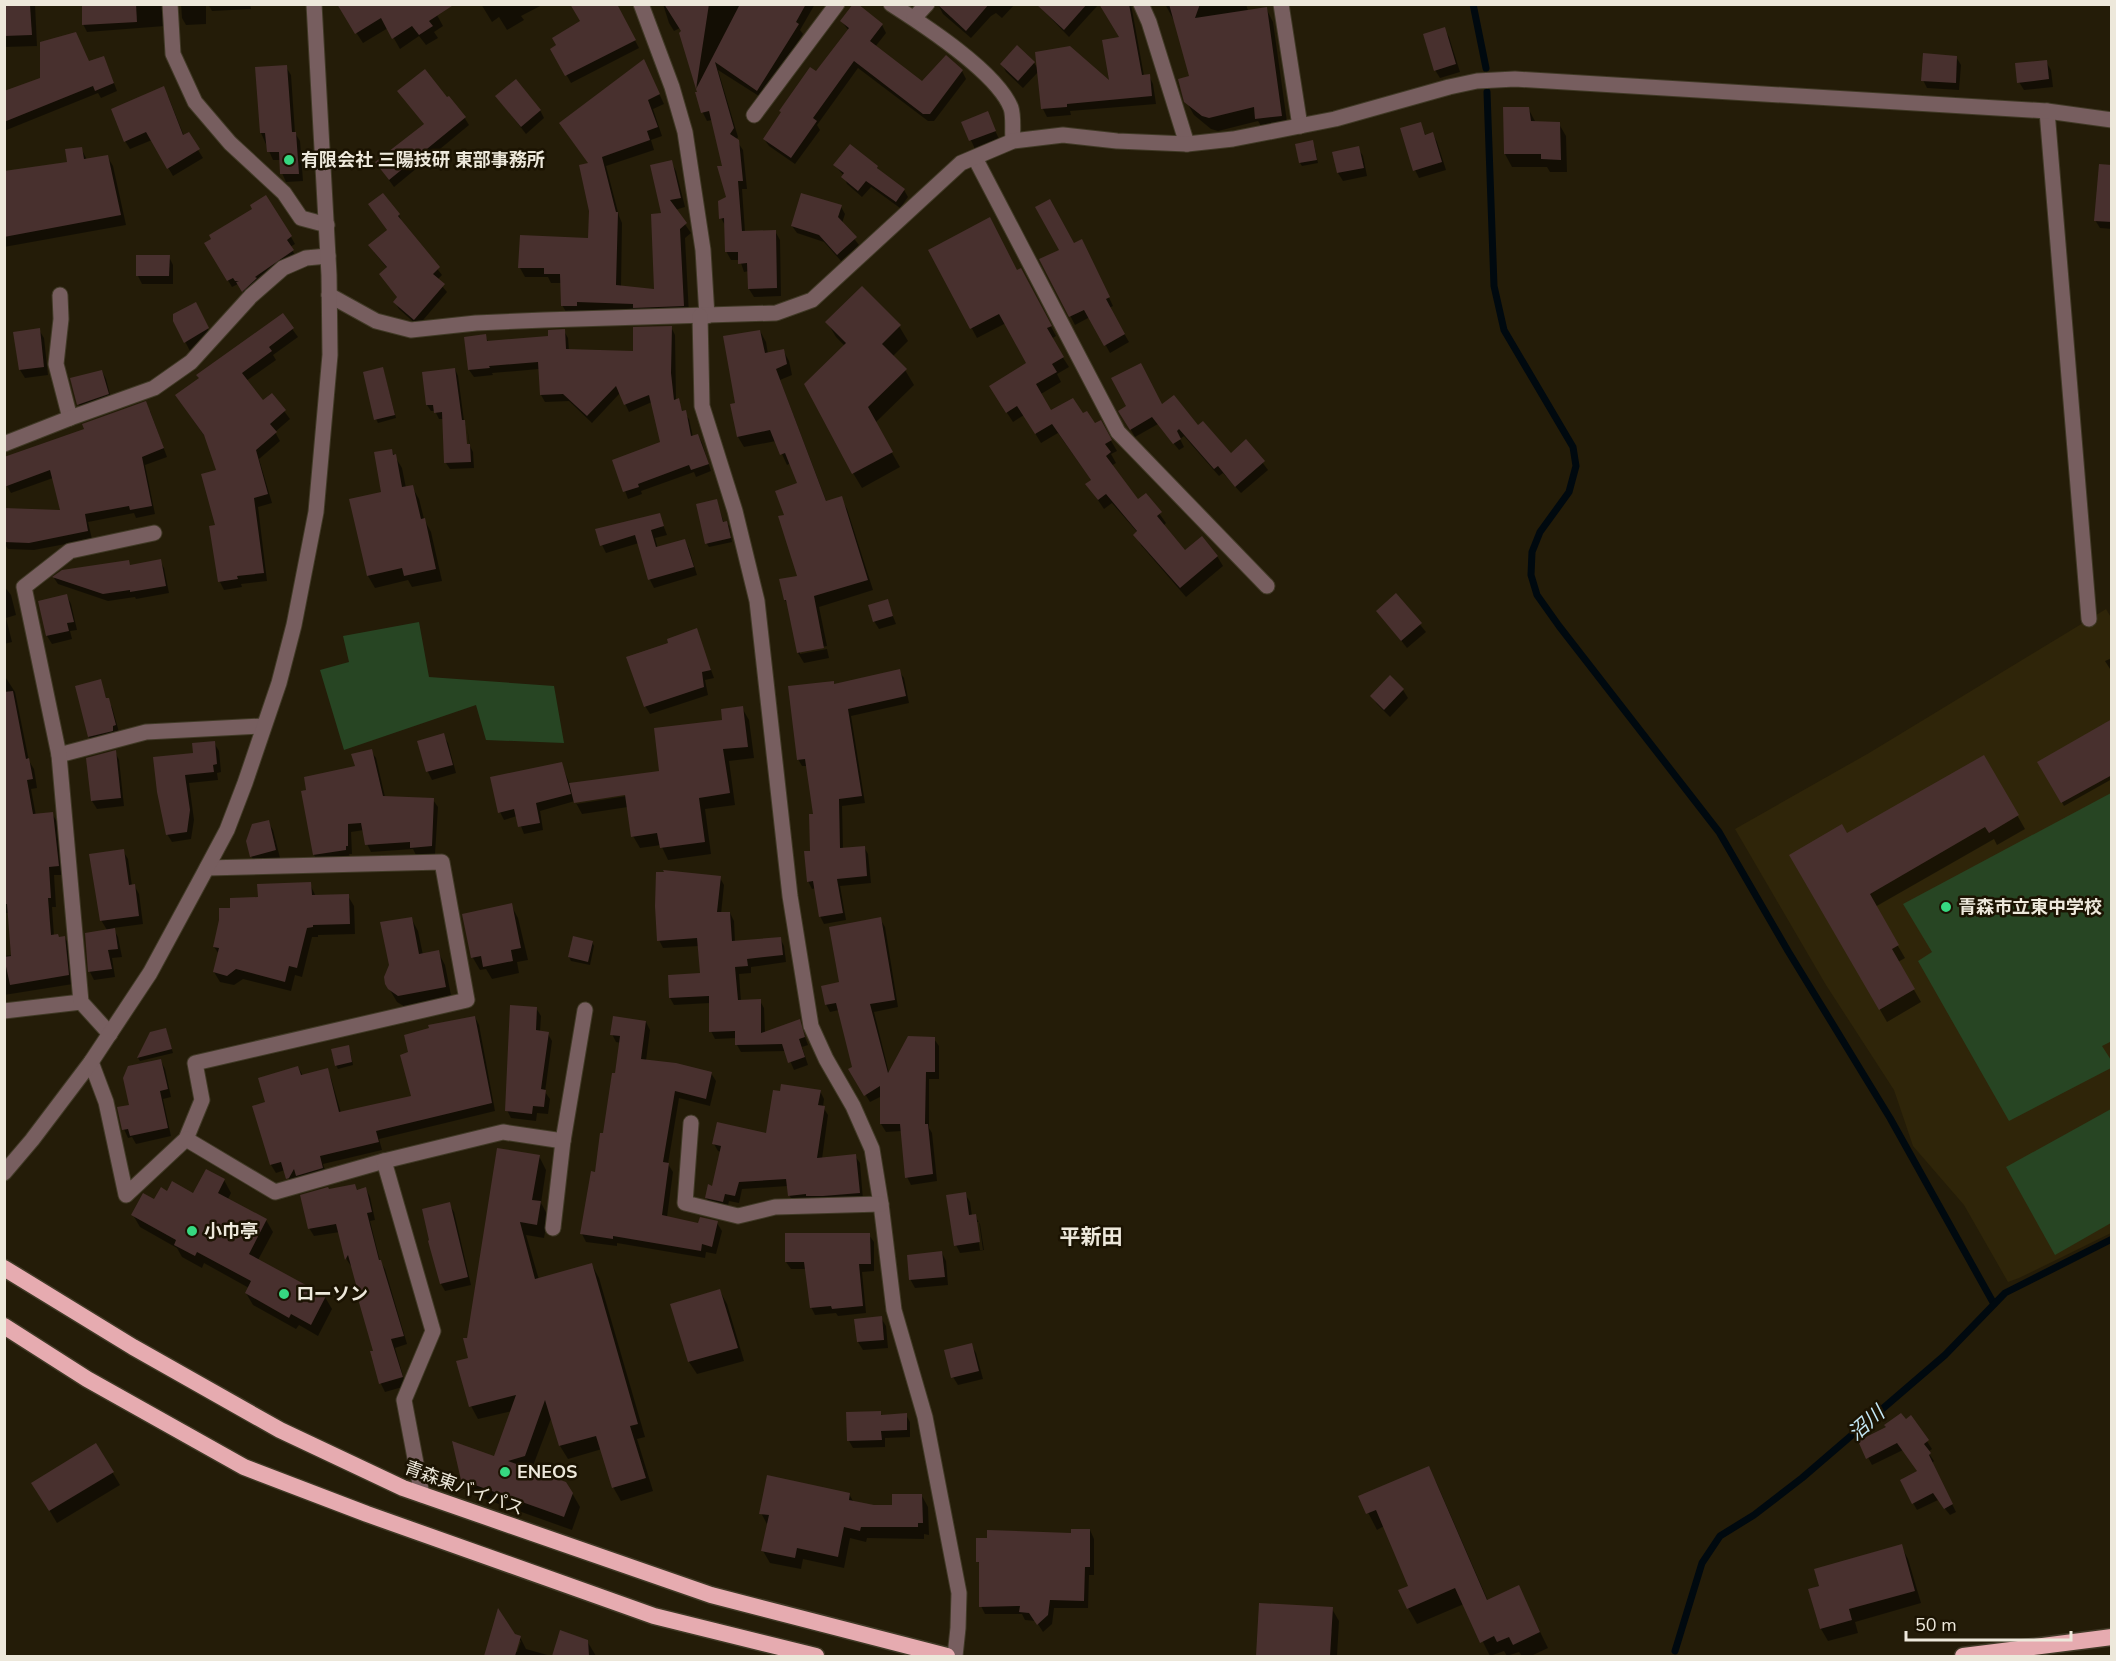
<svg xmlns="http://www.w3.org/2000/svg" width="2116" height="1661" viewBox="0 0 2116 1661" font-family="'Nunito Sans','Noto Sans JP',sans-serif">
  <style>
    .built { fill: #2f2509 }
    .green { fill: #274523 }
    .shadow { fill: #0007; fill-rule: evenodd }
    .lines { fill: none; stroke-linecap: round; stroke-linejoin: round }
    .stream { stroke: #00090f; stroke-width: 7 }
    .building { fill: #48302e }
    .minor-casing { stroke: #403926; stroke-width: 17 }
    .tertiary-casing { stroke: #403926; stroke-width: 17 }
    .trunk-casing { stroke: #403926; stroke-width: 19 }
    .minor { stroke: #775e5f; stroke-width: 15 }
    .tertiary { stroke: #775e5f; stroke-width: 15 }
    .trunk { stroke: #e6abb0; stroke-width: 16 }
    .poi-dot { fill: #36d881; stroke: #1b1302; stroke-width: 2 }
    .labels { text-anchor: middle; stroke-width: 5; stroke-linejoin: round; paint-order: stroke }
    .poi-label { font-size: 18px; font-weight: bold; fill: #ede8db; stroke: #1b1302; text-anchor: start }
    .street-label { font-size: 18px; fill: #ede8db; stroke: #1b1302 }
    .water-label { font-size: 20px; font-style: italic; fill: #c4e8f7; stroke: #1b1302 }
    .quarter-label { font-size: 21px; font-weight: bold; fill: #ede8db; stroke: #1b1302 }
  </style>
  <rect width="100%" height="100%" fill="#241c08"/>
  <!-- built -->
  <path class="built" d="M 2106,609 L 2112,619 L 2111,1233 L 2019,1278 L 2008,1282 L 1964,1205 L 1913,1146 L 1894,1090 L 1826,985 L 1735,829 L 1869,753 Z"/>
  <!-- green -->
  <g class="green">
    <path d="M 419,622 L 429,677 L 554,686 L 564,743 L 486,740 L 476,705 L 344,750 L 320,670 L 349,662 L 343,636 Z"/>
    <path d="M 2111,793 L 2112,1041 L 2102,1046 L 2111,1060 L 2111,1068 L 2009,1121 L 1918,961 L 1932,952 L 1903,904 Z"/>
    <path d="M 2111,1109 L 2111,1223 L 2055,1255 L 2006,1167 Z"/>
  </g>
  <!-- shadow -->
  <g class="shadow">
    <path d="M 4,4 L 35,4 L 37,46 L 5,47 Z"/>
    <path d="M 83,4 L 169,4 L 165,26 L 87,32 L 83,24 Z"/>
    <path d="M 181,4 L 206,4 L 206,24 L 186,25 L 182,18 Z"/>
    <path d="M 208,4 L 250,4 L 251,9 L 212,11 Z"/>
    <path d="M 431,4 L 443,26 L 434,32 L 438,38 L 426,45 L 419,36 L 400,49 L 388,28 L 363,43 L 344,14 Z"/>
    <path d="M 481,4 L 544,4 L 521,16 L 524,20 L 507,30 L 499,17 L 492,22 Z"/>
    <path d="M 616,4 L 639,48 L 571,83 L 552,49 L 581,21 Z"/>
    <path d="M 663,4 L 815,4 L 800,30 L 803,34 L 762,98 L 718,70 L 738,137 L 736,140 L 743,150 L 747,189 L 742,189 L 745,232 L 775,231 L 780,240 L 781,296 L 754,297 L 749,289 L 749,271 L 744,272 L 740,260 L 731,260 L 726,251 L 726,227 L 721,218 L 728,198 L 724,167 L 712,120 L 707,121 L 703,113 L 697,93 L 699,93 L 680,33 L 682,32 L 680,28 L 674,31 L 669,23 Z"/>
    <path d="M 938,4 L 1015,4 L 1002,18 L 996,13 L 991,16 L 971,38 L 943,14 Z"/>
    <path d="M 1037,4 L 1099,4 L 1069,37 Z"/>
    <path d="M 1101,4 L 1131,4 L 1144,76 L 1149,76 L 1153,84 L 1156,104 L 1070,111 L 1071,115 L 1047,117 L 1043,109 L 1039,71 L 1023,88 L 1006,72 L 1002,64 L 1034,63 L 1039,70 L 1111,84 L 1121,39 Z"/>
    <path d="M 1165,4 L 1246,4 L 1248,11 L 1266,8 L 1273,22 L 1288,129 L 1265,132 L 1258,121 L 1218,131 L 1211,129 L 1194,115 L 1186,101 L 1190,78 L 1189,48 Z"/>
    <path d="M 842,22 L 882,25 L 886,33 L 875,47 L 923,83 L 962,71 L 966,79 L 934,121 L 928,121 L 858,68 L 817,125 L 820,130 L 795,164 L 769,146 L 764,139 L 849,31 Z"/>
    <path d="M 1444,29 L 1449,37 L 1460,72 L 1440,78 L 1435,70 Z"/>
    <path d="M 1956,57 L 1961,65 L 1959,90 L 1927,88 L 1923,80 Z"/>
    <path d="M 2046,62 L 2051,70 L 2053,87 L 2024,90 L 2019,82 Z"/>
    <path d="M 89,63 L 107,65 L 117,91 L 101,98 L 98,93 L 4,131 L 4,93 Z"/>
    <path d="M 286,67 L 291,75 L 295,133 L 300,141 L 303,181 L 286,182 L 282,173 L 281,160 L 273,160 L 261,133 Z"/>
    <path d="M 648,70 L 664,104 L 653,109 L 662,136 L 651,140 L 654,150 L 606,166 L 619,216 L 622,223 L 621,287 L 655,290 L 662,214 L 671,162 L 676,171 L 685,207 L 675,210 L 691,233 L 685,238 L 689,315 L 582,311 L 582,315 L 568,315 L 562,305 L 562,283 L 551,283 L 548,277 L 525,277 L 520,268 L 521,236 L 589,240 L 589,164 Z"/>
    <path d="M 168,96 L 184,136 L 188,134 L 203,158 L 173,176 L 152,140 L 130,149 L 125,141 Z"/>
    <path d="M 497,97 L 540,110 L 544,118 L 526,134 Z"/>
    <path d="M 447,99 L 464,117 L 469,125 L 394,187 L 381,169 L 425,125 Z"/>
    <path d="M 1528,108 L 1536,123 L 1559,124 L 1566,136 L 1567,172 L 1550,172 L 1547,167 L 1512,167 L 1505,154 Z"/>
    <path d="M 987,113 L 999,139 L 975,149 L 963,123 Z"/>
    <path d="M 1420,123 L 1426,136 L 1433,134 L 1437,142 L 1446,170 L 1419,178 L 1415,170 Z"/>
    <path d="M 1314,145 L 1318,163 L 1302,166 L 1300,163 Z"/>
    <path d="M 81,148 L 87,160 L 107,156 L 113,166 L 126,225 L 4,247 L 4,210 L 68,164 Z"/>
    <path d="M 1358,148 L 1363,156 L 1367,176 L 1343,181 L 1338,173 L 1334,153 Z"/>
    <path d="M 835,165 L 877,167 L 880,172 L 904,190 L 908,197 L 900,208 L 871,187 L 862,197 L 847,184 L 844,176 Z"/>
    <path d="M 2112,187 L 2112,229 L 2100,228 L 2095,220 Z"/>
    <path d="M 841,207 L 845,214 L 842,223 L 859,245 L 841,261 L 824,242 L 797,233 L 792,226 Z"/>
    <path d="M 374,212 L 399,215 L 402,223 L 442,275 L 437,280 L 447,292 L 418,326 L 399,309 L 395,302 L 398,298 L 388,269 L 374,252 L 388,231 Z"/>
    <path d="M 291,237 L 295,244 L 290,247 L 297,258 L 247,298 L 238,284 L 232,287 L 210,251 Z"/>
    <path d="M 1074,245 L 1086,249 L 1113,306 L 1109,308 L 1129,342 L 1110,353 L 1090,317 L 1075,325 L 1041,260 Z"/>
    <path d="M 930,251 L 1017,271 L 1026,279 L 1056,336 L 1051,339 L 1069,367 L 1057,374 L 1061,382 L 1041,394 L 1050,411 L 1083,415 L 1094,425 L 1100,422 L 1117,451 L 1111,454 L 1116,463 L 1111,466 L 1138,501 L 1146,495 L 1166,523 L 1163,526 L 1185,552 L 1217,556 L 1223,566 L 1186,597 L 1141,545 L 1135,535 L 1138,533 L 1112,503 L 1104,509 L 1087,484 L 1092,481 L 1058,433 L 1041,443 L 1024,415 L 1013,422 L 996,396 L 1028,363 L 1006,323 L 977,338 Z"/>
    <path d="M 169,257 L 173,265 L 173,284 L 142,284 L 138,276 Z"/>
    <path d="M 200,312 L 212,337 L 190,351 L 174,320 Z"/>
    <path d="M 282,315 L 298,337 L 273,355 L 276,360 L 246,381 L 263,402 L 272,395 L 290,419 L 275,432 L 280,441 L 259,459 L 272,503 L 258,507 L 267,581 L 241,584 L 242,587 L 224,590 L 220,582 L 211,528 L 217,527 L 218,471 L 206,438 L 182,404 Z"/>
    <path d="M 827,322 L 899,326 L 908,341 L 892,357 L 905,370 L 914,385 L 875,423 L 900,467 L 862,488 L 853,473 L 845,346 L 836,337 Z"/>
    <path d="M 671,327 L 675,335 L 676,400 L 678,400 L 683,412 L 689,419 L 693,437 L 698,435 L 702,443 L 711,471 L 696,477 L 694,472 L 641,491 L 642,494 L 628,499 L 614,461 L 661,443 L 652,402 L 629,412 L 620,393 L 592,423 L 569,401 L 545,402 L 541,395 L 539,369 L 492,373 L 493,375 L 474,377 L 469,370 L 465,338 L 485,336 L 489,343 L 550,337 L 564,331 L 568,338 L 569,351 L 634,353 Z"/>
    <path d="M 39,330 L 44,338 L 48,375 L 25,378 L 20,370 L 15,333 Z"/>
    <path d="M 760,331 L 766,342 L 768,354 L 783,350 L 789,361 L 792,375 L 780,380 L 827,503 L 841,498 L 847,509 L 873,590 L 819,607 L 827,646 L 800,651 L 800,654 L 827,649 L 829,658 L 804,663 L 798,653 L 789,607 L 785,600 L 799,577 L 786,516 L 799,484 L 791,463 L 787,465 L 776,441 L 744,447 L 738,437 L 731,405 L 737,404 Z"/>
    <path d="M 455,369 L 458,376 L 464,421 L 466,426 L 464,423 L 467,451 L 470,451 L 467,427 L 470,446 L 473,452 L 474,468 L 450,469 L 446,463 L 444,419 L 439,419 L 435,411 L 431,411 L 427,405 Z"/>
    <path d="M 102,371 L 106,379 L 112,402 L 83,412 L 79,405 L 72,379 Z"/>
    <path d="M 384,373 L 396,418 L 378,423 L 376,419 Z"/>
    <path d="M 1162,406 L 1198,427 L 1230,455 L 1246,441 L 1268,470 L 1241,493 L 1223,473 L 1219,476 L 1184,436 L 1180,439 L 1184,447 L 1179,450 L 1158,424 L 1135,437 L 1120,411 Z"/>
    <path d="M 150,411 L 167,457 L 145,465 L 155,514 L 136,518 L 134,513 L 88,522 L 92,539 L 34,550 L 8,549 L 4,543 L 5,509 L 62,512 L 53,478 L 11,493 L 7,486 Z"/>
    <path d="M 391,450 L 402,468 L 406,488 L 412,487 L 419,499 L 424,519 L 431,532 L 442,581 L 412,587 L 408,580 L 375,588 L 368,576 Z"/>
    <path d="M 716,500 L 724,523 L 727,523 L 729,526 L 732,542 L 709,547 L 707,544 Z"/>
    <path d="M 659,514 L 667,535 L 655,538 L 658,549 L 685,541 L 689,549 L 697,575 L 654,588 L 650,580 L 639,543 L 606,553 L 602,545 Z"/>
    <path d="M 160,561 L 164,568 L 169,593 L 136,599 L 135,597 L 108,601 L 58,584 L 54,578 L 128,562 L 131,566 Z"/>
    <path d="M 4,586 L 11,595 L 16,615 L 6,618 L 12,642 L 4,644 Z"/>
    <path d="M 1396,595 L 1426,632 L 1407,648 L 1378,611 Z"/>
    <path d="M 67,596 L 71,604 L 77,630 L 70,631 L 72,639 L 52,644 L 47,636 Z"/>
    <path d="M 887,601 L 896,624 L 879,629 L 874,621 Z"/>
    <path d="M 696,630 L 714,678 L 705,680 L 708,695 L 650,714 L 645,706 L 670,644 Z"/>
    <path d="M 2112,658 L 2112,672 L 2105,661 Z"/>
    <path d="M 899,671 L 904,678 L 909,703 L 851,716 L 865,803 L 842,806 L 843,849 L 864,847 L 868,854 L 871,883 L 840,886 L 846,920 L 824,924 L 820,916 L 816,888 L 812,889 L 808,881 L 814,816 L 807,766 L 802,766 L 798,759 L 835,685 Z"/>
    <path d="M 4,675 L 15,692 L 29,761 L 34,769 L 37,788 L 31,789 L 36,816 L 52,814 L 58,823 L 63,875 L 54,875 L 56,907 L 52,907 L 54,936 L 59,939 L 65,938 L 70,947 L 73,984 L 4,995 L 4,956 L 12,955 L 10,913 L 4,913 Z"/>
    <path d="M 1390,678 L 1403,690 L 1408,698 L 1390,717 L 1377,704 L 1372,696 Z"/>
    <path d="M 100,681 L 107,700 L 112,707 L 119,732 L 93,744 L 89,737 L 77,687 Z"/>
    <path d="M 742,708 L 749,720 L 754,758 L 729,761 L 735,805 L 705,809 L 711,854 L 668,860 L 661,845 L 640,848 L 633,836 L 628,807 L 582,814 L 575,801 L 540,811 L 543,830 L 524,834 L 517,816 L 504,820 L 500,812 L 561,763 L 570,785 L 660,772 ZM 632,792 L 633,795 L 576,804 L 576,801 Z"/>
    <path d="M 2112,720 L 2112,779 L 2064,806 L 2039,762 Z"/>
    <path d="M 443,735 L 448,743 L 456,773 L 432,780 L 428,772 L 419,742 Z"/>
    <path d="M 214,743 L 219,751 L 221,772 L 217,773 L 218,780 L 189,783 L 194,820 L 191,839 L 172,842 L 167,834 L 158,791 L 195,754 Z"/>
    <path d="M 371,751 L 376,758 L 385,797 L 433,800 L 438,807 L 435,854 L 416,855 L 413,849 L 371,852 L 367,844 L 364,830 L 351,832 L 352,854 L 349,854 L 350,857 L 319,863 L 314,855 L 303,793 L 356,768 Z"/>
    <path d="M 115,752 L 119,760 L 124,806 L 97,809 L 92,801 Z"/>
    <path d="M 1984,757 L 2025,829 L 1997,845 L 1994,839 L 1875,907 L 1905,958 L 1898,962 L 1921,1002 L 1887,1022 L 1791,855 L 1847,835 Z"/>
    <path d="M 268,822 L 273,830 L 280,858 L 256,864 L 251,856 Z"/>
    <path d="M 123,851 L 128,859 L 132,886 L 134,885 L 139,894 L 143,924 L 113,928 L 118,937 L 122,957 L 112,958 L 115,977 L 94,980 L 90,972 L 86,934 L 107,930 L 101,920 Z"/>
    <path d="M 720,878 L 724,885 L 721,914 L 730,913 L 734,921 L 735,942 L 780,938 L 784,946 L 786,962 L 751,967 L 751,973 L 739,974 L 741,1001 L 760,1001 L 764,1008 L 765,1033 L 799,1021 L 808,1045 L 802,1047 L 808,1065 L 794,1070 L 786,1051 L 741,1052 L 737,1045 L 737,1038 L 715,1039 L 711,1031 L 710,1003 L 674,1005 L 670,998 L 701,974 L 699,946 L 663,948 L 659,940 Z"/>
    <path d="M 310,884 L 316,897 L 348,896 L 354,906 L 355,934 L 318,935 L 318,937 L 312,937 L 302,977 L 295,975 L 291,991 L 243,979 L 234,985 L 220,982 L 214,972 L 219,954 L 214,947 L 232,909 Z"/>
    <path d="M 511,905 L 518,918 L 528,960 L 517,962 L 519,973 L 492,979 L 486,969 L 480,970 L 473,958 L 464,915 Z"/>
    <path d="M 411,918 L 418,931 L 423,955 L 438,952 L 445,965 L 452,1000 L 407,1008 L 397,1002 L 386,983 Z"/>
    <path d="M 880,919 L 885,927 L 898,1007 L 874,1012 L 889,1073 L 934,1039 L 939,1046 L 939,1079 L 929,1079 L 929,1128 L 932,1133 L 937,1181 L 911,1185 L 907,1177 L 902,1131 L 886,1132 L 881,1124 L 882,1096 L 870,1102 L 850,1070 L 853,1068 L 839,1010 L 830,1012 L 826,1004 L 841,984 Z"/>
    <path d="M 592,942 L 594,946 L 590,965 L 571,961 L 569,957 Z"/>
    <path d="M 536,1008 L 541,1016 L 540,1032 L 548,1034 L 552,1041 L 545,1092 L 550,1099 L 548,1114 L 537,1113 L 536,1121 L 511,1118 L 507,1110 Z"/>
    <path d="M 475,1017 L 479,1025 L 495,1111 L 379,1139 L 382,1150 L 323,1164 L 327,1176 L 302,1183 L 298,1177 L 292,1186 L 285,1170 L 276,1173 L 271,1165 L 254,1107 L 267,1103 L 298,1067 L 303,1076 L 327,1070 L 331,1078 L 341,1113 L 413,1097 Z"/>
    <path d="M 646,1022 L 650,1030 L 646,1061 L 711,1073 L 716,1081 L 710,1106 L 679,1098 L 668,1164 L 673,1172 L 667,1217 L 699,1225 L 717,1223 L 722,1231 L 716,1254 L 706,1252 L 705,1258 L 617,1243 L 617,1246 L 586,1242 L 582,1234 L 605,1135 L 616,1075 L 621,1043 L 616,1042 L 612,1034 Z"/>
    <path d="M 166,1029 L 173,1053 L 140,1061 L 138,1058 L 151,1033 Z"/>
    <path d="M 350,1050 L 353,1065 L 338,1069 L 336,1065 Z"/>
    <path d="M 161,1061 L 165,1069 L 171,1097 L 163,1099 L 171,1136 L 136,1144 L 132,1137 L 128,1138 L 124,1129 L 131,1106 Z"/>
    <path d="M 820,1091 L 824,1099 L 823,1107 L 828,1115 L 822,1159 L 855,1156 L 860,1163 L 863,1200 L 794,1203 L 789,1195 L 788,1186 L 742,1189 L 739,1203 L 729,1201 L 727,1209 L 711,1205 L 706,1198 L 713,1187 L 721,1152 L 718,1151 L 714,1144 L 767,1135 Z"/>
    <path d="M 539,1156 L 546,1170 L 541,1203 L 548,1216 L 544,1238 L 526,1235 L 539,1280 L 592,1265 L 599,1278 L 645,1437 L 637,1439 L 653,1491 L 621,1501 L 613,1487 L 602,1449 L 568,1459 L 560,1446 L 552,1416 L 531,1471 L 572,1493 L 580,1507 L 572,1530 L 471,1494 L 463,1480 L 495,1458 L 512,1411 L 478,1419 L 471,1406 L 468,1339 Z"/>
    <path d="M 224,1180 L 231,1193 L 228,1199 L 266,1220 L 273,1232 L 258,1260 L 325,1297 L 332,1309 L 318,1336 L 299,1325 L 296,1329 L 253,1305 L 246,1293 L 249,1288 L 204,1263 L 202,1268 L 182,1257 L 177,1248 L 140,1227 L 133,1215 L 168,1193 L 194,1195 Z"/>
    <path d="M 355,1185 L 358,1191 L 366,1189 L 370,1197 L 375,1220 L 370,1221 L 380,1261 L 385,1269 L 407,1344 L 395,1348 L 406,1386 L 385,1392 L 381,1384 L 372,1352 L 374,1352 L 352,1264 L 351,1266 L 347,1260 L 340,1232 L 314,1236 L 309,1228 L 329,1191 Z"/>
    <path d="M 965,1194 L 970,1202 L 972,1216 L 975,1216 L 980,1224 L 984,1250 L 960,1253 L 956,1245 ZM 976,1222 L 979,1222 L 983,1250 L 980,1250 Z"/>
    <path d="M 449,1204 L 454,1212 L 471,1285 L 445,1291 L 441,1284 Z"/>
    <path d="M 869,1235 L 874,1242 L 874,1271 L 862,1272 L 866,1313 L 838,1316 L 836,1313 L 815,1315 L 811,1307 L 807,1269 L 791,1269 L 786,1262 Z"/>
    <path d="M 942,1253 L 946,1261 L 948,1285 L 915,1288 L 910,1279 Z"/>
    <path d="M 720,1291 L 727,1304 L 744,1361 L 697,1374 L 689,1362 L 672,1305 Z"/>
    <path d="M 881,1318 L 886,1326 L 888,1348 L 863,1350 L 858,1342 L 856,1320 Z"/>
    <path d="M 971,1345 L 976,1353 L 983,1379 L 958,1385 L 953,1377 Z"/>
    <path d="M 880,1412 L 882,1416 L 906,1415 L 910,1422 L 910,1437 L 885,1438 L 885,1447 L 853,1448 L 849,1441 Z"/>
    <path d="M 1911,1417 L 1932,1449 L 1928,1452 L 1934,1461 L 1932,1463 L 1956,1512 L 1950,1515 L 1938,1500 L 1917,1510 L 1913,1503 L 1919,1472 L 1903,1450 L 1872,1465 L 1860,1442 Z"/>
    <path d="M 96,1445 L 120,1485 L 57,1523 L 33,1483 Z"/>
    <path d="M 1428,1468 L 1437,1484 L 1488,1601 L 1518,1587 L 1548,1648 L 1531,1656 L 1522,1656 L 1519,1652 L 1507,1656 L 1504,1651 L 1490,1656 L 1464,1604 L 1417,1624 L 1408,1608 L 1410,1586 L 1384,1526 L 1377,1530 L 1360,1497 Z"/>
    <path d="M 849,1494 L 853,1501 L 873,1507 L 893,1506 L 922,1496 L 928,1507 L 929,1535 L 924,1534 L 924,1539 L 867,1538 L 866,1542 L 850,1538 L 844,1568 L 803,1559 L 801,1569 L 770,1563 L 763,1551 L 768,1526 L 761,1513 Z"/>
    <path d="M 1090,1530 L 1094,1539 L 1094,1575 L 1089,1575 L 1088,1608 L 1054,1608 L 1052,1624 L 1043,1632 L 1036,1621 L 1025,1620 L 1022,1614 L 985,1614 L 981,1606 L 981,1567 L 978,1561 Z"/>
    <path d="M 1901,1546 L 1908,1559 L 1921,1603 L 1855,1622 L 1858,1633 L 1828,1641 L 1821,1629 L 1810,1590 Z"/>
    <path d="M 1260,1605 L 1332,1609 L 1339,1621 L 1337,1656 L 1257,1656 Z"/>
    <path d="M 499,1611 L 514,1635 L 520,1637 L 526,1649 L 551,1656 L 485,1656 ZM 518,1639 L 521,1641 L 517,1652 L 514,1652 Z"/>
    <path d="M 561,1632 L 587,1641 L 596,1656 L 554,1656 Z"/>
  </g>
  <g class="lines">
    <!-- stream -->
    <g class="stream">
      <path d="M 1473,4 L 1486,68"/>
      <path d="M 1487,92 L 1494,286 L 1504,330 L 1573,447 L 1576,466 L 1569,492 L 1540,532 L 1532,552 L 1531,575 L 1537,595 L 1559,626 L 1719,832 L 1788,951 L 1890,1118 L 1994,1304"/>
      <path d="M 1675,1651 L 1702,1563 L 1720,1536 L 1754,1515 L 1802,1478 L 1945,1355 L 2005,1293 L 2112,1239"/>
    </g>
  </g>
  <!-- building -->
  <g class="building">
    <path d="M 82,4 L 136,4 L 137,22 L 82,25 Z"/>
    <path d="M 337,4 L 455,4 L 429,21 L 433,26 L 419,35 L 412,26 L 392,39 L 381,18 L 355,34 Z"/>
    <path d="M 570,4 L 617,4 L 636,40 L 565,76 L 550,49 L 556,45 L 552,38 L 580,21 Z"/>
    <path d="M 664,4 L 709,4 L 696,89 L 679,33 L 681,31 Z"/>
    <path d="M 740,4 L 806,4 L 796,22 L 799,24 L 757,91 L 715,62 L 734,128 L 730,134 L 739,140 L 743,181 L 738,181 L 742,231 L 776,230 L 777,288 L 748,289 L 747,263 L 738,264 L 738,252 L 725,252 L 724,218 L 719,219 L 718,201 L 726,197 L 717,166 L 722,166 L 709,111 L 701,113 L 695,92 L 697,92 L 696,89 Z"/>
    <path d="M 853,4 L 858,4 L 883,24 L 870,41 L 922,81 L 946,55 L 963,70 L 930,114 L 923,114 L 854,61 L 813,118 L 817,121 L 791,158 L 763,139 L 781,112 L 779,111 L 810,67 L 816,71 L 849,28 L 840,21 Z"/>
    <path d="M 937,4 L 989,4 L 966,31 Z"/>
    <path d="M 1036,4 L 1087,4 L 1064,30 Z"/>
    <path d="M 1099,4 L 1129,4 L 1142,75 L 1150,74 L 1152,96 L 1067,104 L 1067,107 L 1041,109 L 1035,52 L 1070,46 L 1109,80 L 1102,40 L 1119,37 Z"/>
    <path d="M 1169,4 L 1200,4 L 1195,18 L 1267,7 L 1282,116 L 1255,119 L 1254,107 L 1209,118 L 1202,116 L 1184,102 L 1178,79 L 1189,76 Z"/>
    <path d="M 30,5 L 32,35 L 4,36 L 4,6 Z"/>
    <path d="M 1445,27 L 1456,64 L 1434,71 L 1423,34 Z"/>
    <path d="M 76,32 L 89,61 L 104,56 L 114,83 L 95,91 L 93,86 L 4,122 L 4,91 L 40,78 L 40,42 Z"/>
    <path d="M 1017,45 L 1035,62 L 1018,81 L 1000,64 Z"/>
    <path d="M 1923,53 L 1957,56 L 1956,83 L 1921,81 Z"/>
    <path d="M 644,59 L 660,94 L 648,100 L 658,127 L 647,131 L 650,140 L 602,157 L 616,212 L 618,212 L 616,285 L 654,289 L 651,214 L 661,213 L 650,165 L 672,160 L 681,198 L 670,200 L 687,223 L 680,229 L 684,306 L 633,308 L 633,304 L 577,302 L 577,306 L 561,306 L 560,274 L 544,274 L 544,268 L 518,268 L 520,235 L 588,238 L 589,211 L 579,165 L 588,163 L 559,123 Z"/>
    <path d="M 2047,60 L 2049,79 L 2017,83 L 2015,63 Z"/>
    <path d="M 287,65 L 292,132 L 296,132 L 299,174 L 280,174 L 279,152 L 267,152 L 265,133 L 260,133 L 255,67 Z"/>
    <path d="M 425,69 L 447,97 L 449,96 L 466,117 L 389,180 L 375,162 L 424,124 L 397,91 Z"/>
    <path d="M 516,79 L 541,110 L 521,127 L 495,96 Z"/>
    <path d="M 164,86 L 183,135 L 189,132 L 200,149 L 167,169 L 146,132 L 124,142 L 111,109 Z"/>
    <path d="M 1503,107 L 1529,107 L 1531,121 L 1560,122 L 1561,160 L 1541,159 L 1541,154 L 1504,154 Z"/>
    <path d="M 988,111 L 996,131 L 969,141 L 961,122 Z"/>
    <path d="M 1421,122 L 1425,135 L 1433,132 L 1442,162 L 1413,171 L 1400,128 Z"/>
    <path d="M 1313,140 L 1317,160 L 1299,163 L 1295,144 Z"/>
    <path d="M 850,144 L 878,166 L 877,168 L 905,189 L 896,202 L 866,181 L 858,191 L 841,177 L 844,173 L 833,165 Z"/>
    <path d="M 1359,146 L 1364,168 L 1337,173 L 1332,152 Z"/>
    <path d="M 82,147 L 84,159 L 108,155 L 121,215 L 4,237 L 4,171 L 67,162 L 65,149 Z"/>
    <path d="M 2099,164 L 2112,165 L 2112,222 L 2094,221 Z"/>
    <path d="M 383,193 L 400,214 L 398,216 L 440,267 L 433,274 L 445,284 L 414,320 L 393,302 L 397,297 L 379,274 L 387,267 L 368,245 L 387,230 L 368,204 Z"/>
    <path d="M 801,193 L 842,205 L 838,217 L 857,237 L 837,255 L 819,235 L 791,226 Z"/>
    <path d="M 266,195 L 292,236 L 287,240 L 294,250 L 255,277 L 257,278 L 242,292 L 236,282 L 239,281 L 235,281 L 233,278 L 227,281 L 204,243 L 211,239 L 209,235 L 252,209 L 250,205 Z"/>
    <path d="M 1050,199 L 1074,243 L 1082,239 L 1110,297 L 1106,299 L 1125,334 L 1104,346 L 1084,310 L 1069,317 L 1039,259 L 1059,250 L 1035,207 Z"/>
    <path d="M 990,217 L 1017,270 L 1021,268 L 1052,326 L 1047,328 L 1064,357 L 1052,364 L 1057,372 L 1036,384 L 1051,410 L 1073,398 L 1083,413 L 1087,411 L 1095,423 L 1101,420 L 1112,440 L 1105,444 L 1111,452 L 1106,456 L 1138,499 L 1146,493 L 1162,512 L 1157,516 L 1185,550 L 1202,536 L 1218,556 L 1180,588 L 1133,535 L 1137,531 L 1106,494 L 1098,500 L 1085,484 L 1091,480 L 1052,424 L 1035,434 L 1017,406 L 1006,413 L 989,386 L 1026,363 L 999,314 L 970,329 L 928,250 Z"/>
    <path d="M 136,255 L 170,255 L 169,276 L 136,276 Z"/>
    <path d="M 862,286 L 901,325 L 882,344 L 907,369 L 868,407 L 893,452 L 852,474 L 804,384 L 846,343 L 825,322 Z"/>
    <path d="M 196,302 L 209,328 L 184,343 L 173,321 L 173,314 Z"/>
    <path d="M 283,313 L 294,328 L 269,347 L 272,351 L 242,373 L 263,400 L 272,393 L 286,410 L 270,424 L 277,432 L 256,450 L 268,494 L 254,498 L 264,573 L 237,576 L 238,579 L 218,582 L 209,526 L 215,525 L 201,474 L 216,470 L 204,435 L 175,395 L 199,378 L 196,375 Z"/>
    <path d="M 672,326 L 671,373 L 674,400 L 679,398 L 682,411 L 686,410 L 691,436 L 698,434 L 709,464 L 691,470 L 689,465 L 638,484 L 639,487 L 623,492 L 612,460 L 660,442 L 649,395 L 624,405 L 616,386 L 587,416 L 563,394 L 540,395 L 538,362 L 489,366 L 490,368 L 468,370 L 464,337 L 486,334 L 487,341 L 548,336 L 548,330 L 565,329 L 566,349 L 633,351 L 633,327 Z"/>
    <path d="M 40,328 L 44,367 L 19,370 L 13,332 Z"/>
    <path d="M 760,330 L 765,353 L 784,349 L 787,364 L 776,369 L 826,501 L 842,496 L 868,580 L 814,596 L 824,648 L 797,653 L 786,600 L 784,600 L 779,579 L 797,576 L 778,516 L 784,515 L 775,491 L 797,483 L 785,453 L 780,455 L 770,430 L 737,437 L 730,404 L 735,403 L 723,336 Z"/>
    <path d="M 1141,363 L 1162,404 L 1174,395 L 1198,425 L 1203,421 L 1231,453 L 1246,439 L 1265,461 L 1235,487 L 1218,466 L 1214,469 L 1179,429 L 1177,431 L 1181,439 L 1173,444 L 1152,417 L 1130,430 L 1118,411 L 1126,406 L 1111,378 Z"/>
    <path d="M 383,367 L 395,415 L 374,420 L 363,372 Z"/>
    <path d="M 455,368 L 462,420 L 465,420 L 467,444 L 470,444 L 471,462 L 444,463 L 442,412 L 434,413 L 433,405 L 426,405 L 422,372 Z"/>
    <path d="M 102,370 L 109,394 L 77,405 L 70,378 Z"/>
    <path d="M 146,401 L 164,448 L 142,457 L 152,506 L 130,510 L 129,506 L 85,514 L 88,531 L 29,543 L 4,542 L 4,508 L 60,510 L 50,470 L 4,487 L 4,457 L 84,429 L 82,424 Z"/>
    <path d="M 392,449 L 393,455 L 396,454 L 402,487 L 413,485 L 421,519 L 425,518 L 436,569 L 404,576 L 402,568 L 367,576 L 349,499 L 381,492 L 374,452 Z"/>
    <path d="M 717,499 L 723,522 L 727,521 L 731,538 L 705,544 L 696,504 Z"/>
    <path d="M 660,513 L 664,526 L 651,530 L 656,547 L 685,539 L 694,567 L 648,580 L 635,535 L 600,546 L 595,529 Z"/>
    <path d="M 161,559 L 166,586 L 130,592 L 130,590 L 103,594 L 52,577 L 62,570 L 129,560 L 130,565 Z"/>
    <path d="M 1396,593 L 1422,623 L 1401,641 L 1376,611 Z"/>
    <path d="M 67,594 L 74,622 L 67,623 L 69,631 L 46,636 L 38,601 Z"/>
    <path d="M 888,599 L 893,616 L 873,622 L 868,605 Z"/>
    <path d="M 697,628 L 711,670 L 702,672 L 704,687 L 644,707 L 626,657 L 668,643 L 667,639 Z"/>
    <path d="M 900,669 L 906,696 L 848,709 L 862,796 L 839,799 L 840,848 L 865,846 L 867,876 L 837,879 L 843,913 L 819,917 L 813,881 L 807,882 L 804,851 L 810,851 L 809,814 L 813,814 L 805,759 L 797,760 L 788,686 L 834,681 L 834,684 Z"/>
    <path d="M 1390,675 L 1404,689 L 1384,710 L 1370,696 Z"/>
    <path d="M 101,679 L 106,698 L 109,698 L 116,725 L 113,726 L 113,731 L 88,737 L 75,686 Z"/>
    <path d="M 13,691 L 26,759 L 29,758 L 33,779 L 27,780 L 33,814 L 53,812 L 59,866 L 49,867 L 51,898 L 48,898 L 51,935 L 58,934 L 59,937 L 65,936 L 69,975 L 10,985 L 4,957 L 11,956 L 7,904 L 4,904 L 4,692 Z"/>
    <path d="M 743,706 L 748,747 L 723,749 L 730,793 L 699,798 L 705,842 L 660,848 L 657,833 L 631,837 L 625,795 L 574,803 L 569,783 L 659,771 L 654,728 L 722,720 L 721,709 Z"/>
    <path d="M 2112,719 L 2112,775 L 2061,803 L 2037,762 Z"/>
    <path d="M 444,733 L 453,765 L 426,772 L 417,741 Z"/>
    <path d="M 215,741 L 217,764 L 213,765 L 214,772 L 185,775 L 190,810 L 187,832 L 166,835 L 157,792 L 153,757 L 193,753 L 192,743 Z"/>
    <path d="M 372,749 L 383,796 L 434,798 L 432,846 L 410,848 L 410,842 L 365,845 L 361,823 L 348,824 L 348,846 L 346,846 L 346,850 L 313,855 L 301,791 L 306,790 L 304,777 L 355,766 L 351,754 Z"/>
    <path d="M 116,750 L 121,798 L 91,801 L 86,758 Z"/>
    <path d="M 1984,755 L 2019,815 L 1989,833 L 1985,827 L 1870,894 L 1899,945 L 1892,949 L 1915,989 L 1879,1010 L 1789,855 L 1842,824 L 1847,833 Z"/>
    <path d="M 562,762 L 571,794 L 536,803 L 540,823 L 518,827 L 514,809 L 498,813 L 490,777 Z"/>
    <path d="M 269,820 L 276,850 L 250,857 L 246,841 L 252,824 Z"/>
    <path d="M 124,849 L 129,885 L 135,884 L 139,916 L 100,921 L 89,854 Z"/>
    <path d="M 663,870 L 721,876 L 717,912 L 730,912 L 732,941 L 781,937 L 783,955 L 747,959 L 748,966 L 735,967 L 738,1000 L 761,999 L 761,1033 L 800,1019 L 805,1037 L 799,1039 L 805,1057 L 788,1063 L 782,1044 L 735,1045 L 735,1031 L 709,1032 L 709,996 L 669,998 L 668,975 L 700,973 L 697,938 L 657,941 L 655,906 L 656,872 L 664,872 Z"/>
    <path d="M 311,882 L 312,895 L 349,894 L 350,924 L 313,925 L 313,927 L 307,928 L 297,968 L 289,966 L 285,982 L 236,969 L 227,976 L 213,972 L 219,948 L 213,947 L 219,920 L 219,908 L 230,908 L 230,898 L 258,897 L 257,884 Z"/>
    <path d="M 512,903 L 521,948 L 511,950 L 513,961 L 483,967 L 481,956 L 471,958 L 462,914 Z"/>
    <path d="M 412,917 L 419,954 L 439,950 L 446,987 L 398,996 L 388,989 L 385,984 L 384,977 L 389,965 L 380,922 Z"/>
    <path d="M 881,917 L 895,1000 L 870,1004 L 888,1073 L 908,1036 L 935,1037 L 935,1072 L 926,1072 L 925,1124 L 928,1124 L 933,1174 L 905,1178 L 900,1124 L 880,1124 L 880,1086 L 864,1096 L 848,1069 L 852,1067 L 836,1003 L 825,1005 L 821,986 L 839,982 L 829,927 Z"/>
    <path d="M 115,928 L 118,949 L 108,950 L 112,969 L 88,972 L 85,933 Z"/>
    <path d="M 573,936 L 593,941 L 588,962 L 568,957 Z"/>
    <path d="M 510,1005 L 537,1007 L 536,1030 L 549,1032 L 541,1089 L 546,1090 L 544,1107 L 533,1106 L 532,1114 L 505,1111 Z"/>
    <path d="M 475,1016 L 492,1103 L 376,1131 L 379,1142 L 320,1156 L 323,1168 L 296,1176 L 294,1169 L 289,1178 L 286,1179 L 281,1162 L 270,1165 L 252,1106 L 265,1102 L 258,1078 L 298,1066 L 301,1075 L 328,1068 L 339,1112 L 411,1096 L 400,1055 L 408,1052 L 404,1035 L 429,1028 L 428,1025 Z"/>
    <path d="M 613,1016 L 646,1021 L 641,1059 L 676,1063 L 712,1072 L 706,1099 L 675,1091 L 663,1162 L 669,1163 L 662,1215 L 698,1223 L 700,1217 L 718,1221 L 712,1247 L 702,1244 L 701,1251 L 613,1236 L 613,1239 L 580,1234 L 591,1171 L 595,1172 L 600,1133 L 603,1133 L 612,1073 L 615,1073 L 620,1036 L 610,1035 Z"/>
    <path d="M 166,1028 L 172,1049 L 137,1058 L 150,1032 Z"/>
    <path d="M 349,1045 L 352,1062 L 335,1066 L 331,1049 Z"/>
    <path d="M 161,1059 L 168,1089 L 160,1091 L 168,1128 L 130,1136 L 128,1129 L 122,1130 L 117,1107 L 129,1105 L 123,1078 L 128,1066 Z"/>
    <path d="M 781,1084 L 821,1090 L 818,1105 L 825,1106 L 817,1158 L 856,1154 L 860,1193 L 823,1196 L 806,1196 L 806,1194 L 788,1196 L 786,1179 L 739,1182 L 735,1196 L 725,1194 L 723,1202 L 705,1198 L 708,1184 L 712,1186 L 721,1146 L 712,1144 L 717,1122 L 766,1133 L 773,1090 L 780,1091 Z"/>
    <path d="M 497,1148 L 540,1155 L 532,1200 L 541,1201 L 537,1225 L 520,1222 L 535,1279 L 592,1263 L 638,1424 L 630,1426 L 646,1478 L 612,1488 L 596,1436 L 559,1446 L 545,1400 L 525,1456 L 508,1461 L 566,1482 L 573,1493 L 564,1517 L 461,1480 L 452,1441 L 494,1456 L 516,1395 L 469,1407 L 456,1361 L 468,1358 L 463,1338 L 467,1338 Z"/>
    <path d="M 206,1169 L 225,1179 L 218,1193 L 267,1219 L 249,1254 L 326,1296 L 311,1325 L 291,1314 L 289,1318 L 245,1293 L 251,1281 L 197,1252 L 195,1256 L 174,1245 L 176,1240 L 131,1215 L 143,1193 L 154,1199 L 161,1187 L 167,1191 L 172,1181 L 193,1193 Z"/>
    <path d="M 355,1184 L 357,1190 L 366,1187 L 372,1212 L 367,1213 L 379,1260 L 381,1260 L 404,1336 L 391,1339 L 403,1377 L 379,1384 L 370,1351 L 373,1351 L 356,1292 L 358,1292 L 348,1255 L 345,1260 L 336,1224 L 308,1229 L 300,1195 L 328,1187 L 329,1189 Z"/>
    <path d="M 966,1192 L 969,1215 L 976,1214 L 980,1242 L 954,1246 L 946,1195 Z"/>
    <path d="M 450,1202 L 468,1277 L 440,1284 L 428,1241 L 429,1240 L 422,1209 Z"/>
    <path d="M 785,1233 L 870,1233 L 871,1264 L 859,1264 L 863,1306 L 832,1309 L 831,1306 L 810,1308 L 804,1262 L 785,1262 Z"/>
    <path d="M 942,1251 L 945,1277 L 909,1280 L 907,1255 Z"/>
    <path d="M 720,1289 L 738,1348 L 688,1362 L 670,1304 Z"/>
    <path d="M 882,1316 L 884,1340 L 857,1342 L 854,1319 Z"/>
    <path d="M 972,1343 L 979,1371 L 951,1378 L 944,1350 Z"/>
    <path d="M 881,1411 L 881,1415 L 907,1413 L 907,1430 L 881,1431 L 882,1440 L 847,1441 L 846,1412 Z"/>
    <path d="M 1901,1413 L 1906,1419 L 1911,1415 L 1929,1440 L 1924,1444 L 1931,1453 L 1929,1455 L 1953,1504 L 1944,1509 L 1933,1493 L 1912,1504 L 1900,1480 L 1917,1471 L 1897,1443 L 1866,1459 L 1858,1441 L 1886,1427 L 1884,1425 Z"/>
    <path d="M 96,1443 L 114,1472 L 49,1511 L 31,1483 Z"/>
    <path d="M 1429,1466 L 1487,1600 L 1519,1585 L 1540,1632 L 1513,1645 L 1509,1637 L 1497,1642 L 1494,1636 L 1480,1643 L 1455,1588 L 1407,1609 L 1398,1590 L 1408,1586 L 1376,1510 L 1366,1514 L 1358,1496 Z"/>
    <path d="M 767,1475 L 850,1493 L 849,1500 L 874,1505 L 892,1505 L 892,1494 L 922,1494 L 923,1523 L 918,1523 L 918,1527 L 861,1527 L 860,1531 L 844,1527 L 838,1557 L 797,1548 L 795,1558 L 761,1551 L 769,1515 L 759,1514 Z"/>
    <path d="M 1071,1529 L 1090,1529 L 1090,1567 L 1085,1567 L 1084,1601 L 1050,1600 L 1048,1615 L 1037,1625 L 1029,1613 L 1019,1612 L 1020,1606 L 979,1607 L 979,1562 L 976,1562 L 976,1538 L 987,1538 L 987,1530 L 1071,1533 Z"/>
    <path d="M 1902,1544 L 1915,1591 L 1849,1609 L 1852,1620 L 1820,1629 L 1808,1589 L 1819,1586 L 1814,1569 Z"/>
    <path d="M 1259,1603 L 1333,1607 L 1330,1656 L 1256,1656 Z"/>
    <path d="M 498,1608 L 515,1634 L 521,1636 L 515,1656 L 484,1656 Z"/>
    <path d="M 560,1630 L 588,1640 L 589,1656 L 552,1656 Z"/>
  </g>
  <g class="lines">
    <defs>
      <g id="minor">
        <path d="M 170,4 L 173,54 L 195,102 L 230,143 L 284,193 L 301,218 L 327,225"/>
        <path d="M 641,4 L 672,87 L 685,132 L 703,250 L 707,316"/>
        <path d="M 891,4 C 924,25 997,72 1011,108 C 1014,117 1012,131 1013,141"/>
        <path d="M 1141,4 L 1149,22 L 1187,144"/>
        <path d="M 1281,4 L 1300,126"/>
        <path d="M 914,18 L 927,4"/>
        <path d="M 2047,111 L 2089,619"/>
        <path d="M 754,115 L 837,4"/>
        <path d="M 975,158 L 1118,432 L 1267,586"/>
        <path d="M 60,295 L 61,319 L 56,364 L 70,418"/>
        <path d="M 329,295 L 376,321 L 411,330 L 476,323 L 544,320 L 776,313 L 812,300 L 961,163 L 1013,141 L 1063,135 L 1117,141 L 1187,144 L 1233,139 L 1335,119 L 1449,87 L 1477,81 L 1515,79 L 2047,111 L 2112,120"/>
        <path d="M 700,316 L 702,406 L 735,511 L 757,601 L 790,896 L 811,1026 L 826,1059 L 853,1106 L 872,1149 L 881,1204 L 894,1310 L 925,1417 L 959,1593 L 958,1628 L 955,1656"/>
        <path d="M 4,444 L 70,418 L 154,388 L 191,362 L 251,296 L 283,268 L 306,258 L 328,256"/>
        <path d="M 59,755 L 146,732 L 263,726"/>
        <path d="M 4,1011 L 81,1002"/>
        <path d="M 110,1034 L 81,1002 L 59,755 L 24,587 L 70,551 L 154,533"/>
        <path d="M 91,1062 L 106,1102 L 126,1195 L 186,1139 L 202,1100 L 195,1063 L 467,1000 L 442,862 L 207,868"/>
        <path d="M 691,1123 L 685,1203 L 738,1216 L 775,1207 L 881,1204"/>
        <path d="M 186,1139 L 275,1192 L 384,1161 L 503,1132 L 563,1141"/>
        <path d="M 384,1161 L 433,1331 L 404,1400 L 422,1495"/>
        <path d="M 553,1228 L 563,1141 L 585,1010"/>
      </g>
      <path id="tertiary" d="M 4,1173 L 32,1140 L 91,1062 L 150,973 L 203,875 L 227,830 L 245,783 L 279,683 L 294,625 L 316,512 L 330,355 L 329,275 L 314,4"/>
      <g id="trunk">
        <path d="M 4,1268 L 133,1347 L 280,1430 L 403,1488 L 711,1595 L 947,1656"/>
        <path d="M 4,1326 L 87,1379 L 244,1467 L 367,1514 L 654,1616 L 816,1656"/>
        <path d="M 1963,1656 L 2112,1637"/>
      </g>
    </defs>
    <!-- minor casing -->
    <use href="#minor" class="minor-casing"/>
    <!-- tertiary casing -->
    <use href="#tertiary" class="tertiary-casing"/>
    <!-- trunk casing -->
    <use href="#trunk" class="trunk-casing"/>
    <!-- minor -->
    <use href="#minor" class="minor"/>
    <!-- tertiary -->
    <use href="#tertiary" class="tertiary"/>
    <!-- trunk -->
    <use href="#trunk" class="trunk"/>
  </g>
  <!-- markers -->
  <g class="poi-dot">
    <circle cx="289" cy="160" r="6"/>
    <circle cx="1946" cy="907" r="6"/>
    <circle cx="192" cy="1231" r="6"/>
    <circle cx="284" cy="1294" r="6"/>
    <circle cx="505" cy="1472" r="6"/>
  </g>
  <g class="labels">
    <!-- poi labels -->
    <g class="poi-label">
      <text x="301" y="166">有限会社 三陽技研 東部事務所</text>
      <text x="1958" y="913">青森市立東中学校</text>
      <text x="204" y="1237">小巾亭</text>
      <text x="296" y="1300">ローソン</text>
      <text x="517" y="1478">ENEOS</text>
    </g>
    <!-- street labels -->
    <g class="street-label">
      <text transform="translate(464 1488) rotate(20)" y="6">青森東バイパス</text>
    </g>
    <!-- water labels -->
    <g class="water-label">
      <text transform="translate(1866 1423) rotate(-41)" y="7">沼川</text>
    </g>
    <!-- quarter labels -->
    <g class="quarter-label">
      <text x="1091" y="1244">平新田</text>
    </g>
  </g>
  <!-- border -->
  <rect width="2116" height="1661" fill="none" stroke="#ede8db" stroke-width="12"/>
  <!-- scale -->
  <path d="M1906 1631v9h165v-9" fill="none" stroke="#ede8db" stroke-width="3"/>
  <text x="1915" y="1631" font-size="18" fill="#ede8db" stroke="#1b1302" stroke-width="4.5" paint-order="stroke">50 m</text>
</svg>
